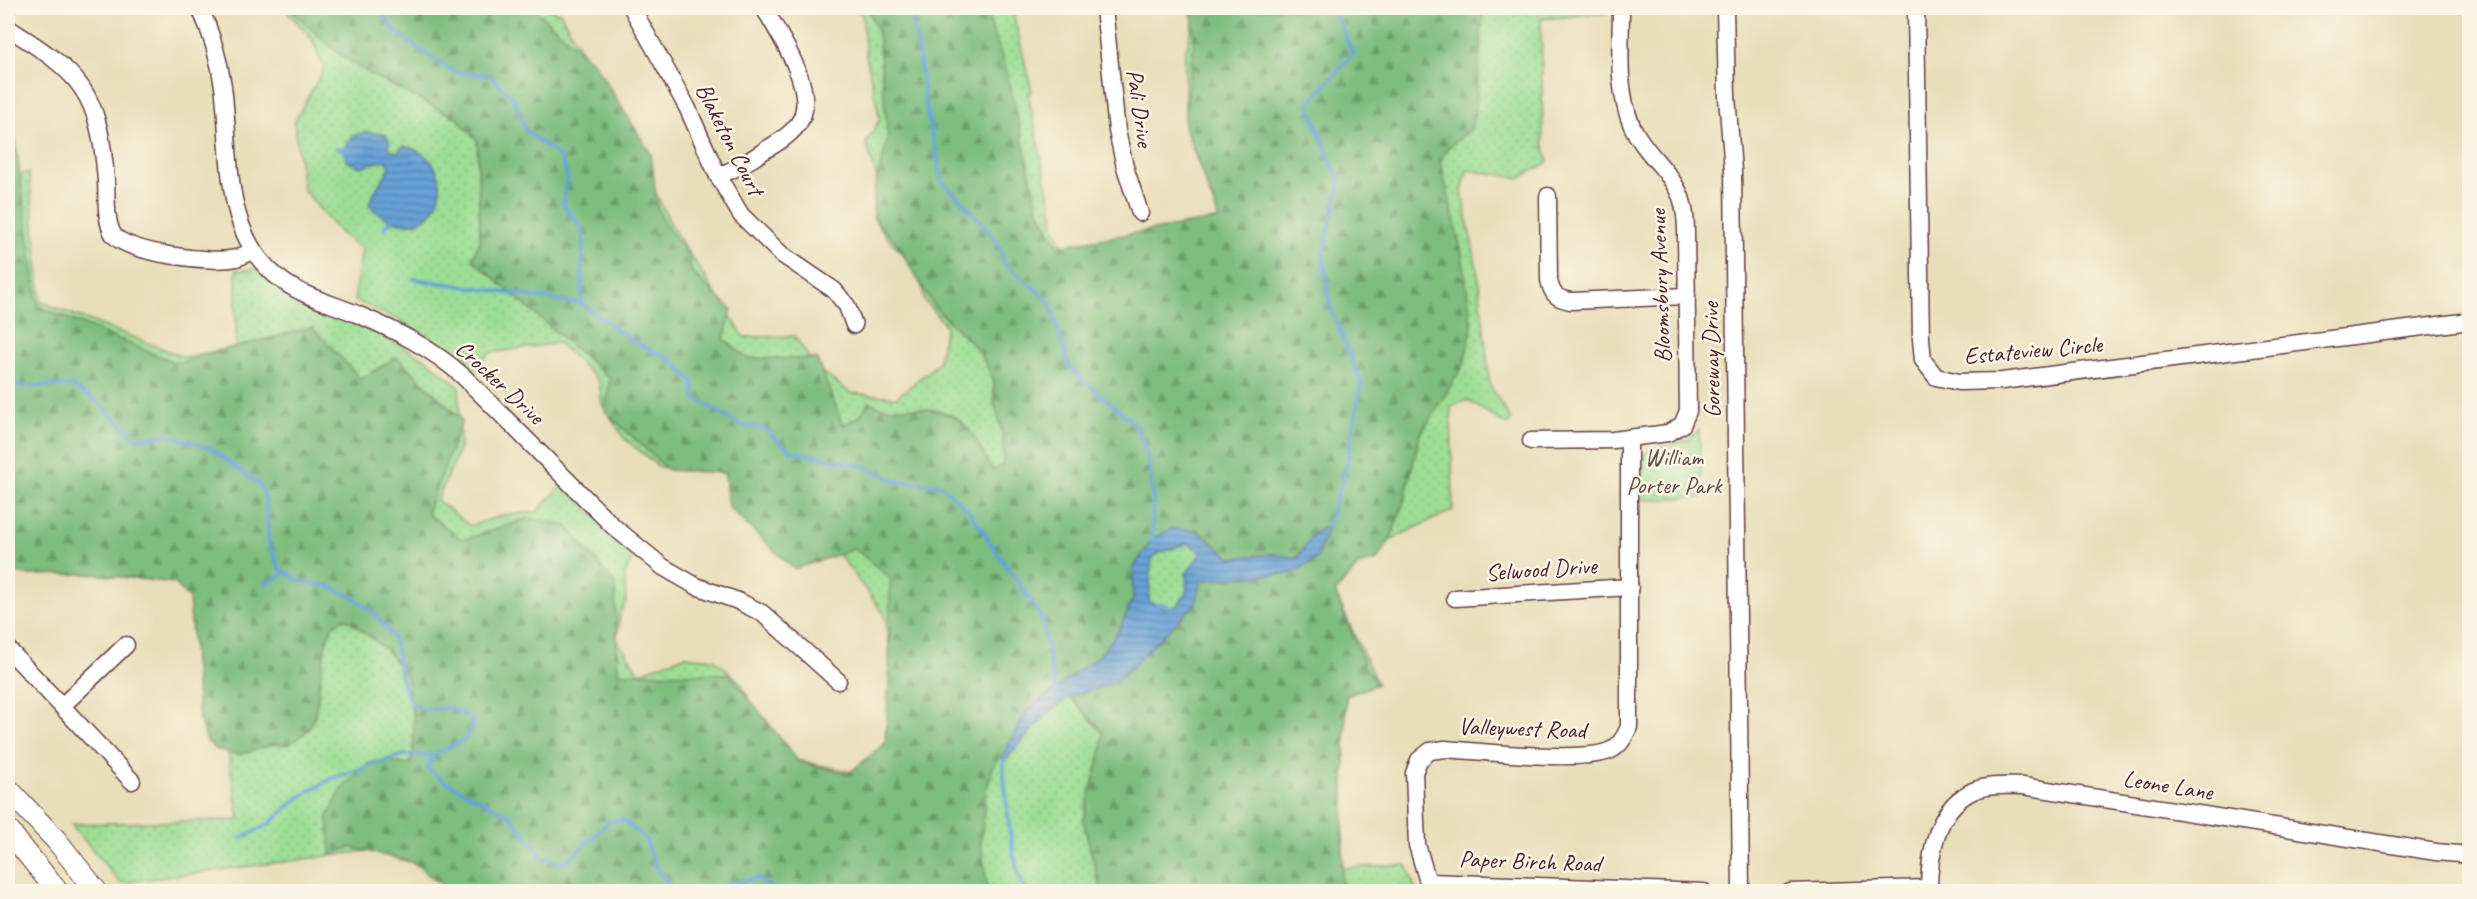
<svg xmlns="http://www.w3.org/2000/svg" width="2477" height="899" viewBox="0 0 2477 899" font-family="Caveat,sans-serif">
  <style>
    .grass { fill: url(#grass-dots); stroke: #737e60; stroke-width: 1.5 }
    .forest { fill: url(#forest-firs); stroke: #646e54; stroke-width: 1.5 }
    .water { fill: url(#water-rules); stroke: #586080; stroke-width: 1.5; fill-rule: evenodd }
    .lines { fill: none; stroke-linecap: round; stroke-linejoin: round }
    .stream { stroke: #66a1d6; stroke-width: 4 }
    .minor-casing { stroke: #623c40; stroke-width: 19 }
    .major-casing { stroke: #623c40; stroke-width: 23 }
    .minor { stroke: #fff; stroke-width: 16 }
    .major { stroke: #fff; stroke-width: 21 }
    .labels { text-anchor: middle; stroke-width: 5; stroke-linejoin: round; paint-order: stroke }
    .street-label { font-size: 24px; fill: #4a1f2b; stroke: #fcf5e5 }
    .park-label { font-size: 24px; fill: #5e4f46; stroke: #fcf5e5 }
  </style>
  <defs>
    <pattern id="grass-dots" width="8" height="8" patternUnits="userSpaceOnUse" patternTransform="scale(1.5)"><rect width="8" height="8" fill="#9cde95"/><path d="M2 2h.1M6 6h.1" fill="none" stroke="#88be81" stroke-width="1.8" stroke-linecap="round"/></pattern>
    <pattern id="forest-firs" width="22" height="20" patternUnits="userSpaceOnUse" patternTransform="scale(1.5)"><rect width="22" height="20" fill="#7dbd7e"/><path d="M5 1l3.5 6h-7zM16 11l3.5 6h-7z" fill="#689967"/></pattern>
    <pattern id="water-rules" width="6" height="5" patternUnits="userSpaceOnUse" patternTransform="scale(1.5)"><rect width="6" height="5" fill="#66a1d6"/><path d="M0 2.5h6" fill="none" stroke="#5683ae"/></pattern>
  </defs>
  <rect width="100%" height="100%" fill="#fcf5e5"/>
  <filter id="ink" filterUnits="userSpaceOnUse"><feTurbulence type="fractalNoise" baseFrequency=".0167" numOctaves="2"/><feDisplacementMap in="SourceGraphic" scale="12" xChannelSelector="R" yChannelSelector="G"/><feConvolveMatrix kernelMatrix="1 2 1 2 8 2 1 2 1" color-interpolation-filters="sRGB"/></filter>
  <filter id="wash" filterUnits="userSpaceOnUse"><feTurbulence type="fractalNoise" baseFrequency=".008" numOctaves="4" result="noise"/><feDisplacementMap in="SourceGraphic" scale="24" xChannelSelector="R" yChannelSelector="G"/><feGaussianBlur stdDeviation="1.35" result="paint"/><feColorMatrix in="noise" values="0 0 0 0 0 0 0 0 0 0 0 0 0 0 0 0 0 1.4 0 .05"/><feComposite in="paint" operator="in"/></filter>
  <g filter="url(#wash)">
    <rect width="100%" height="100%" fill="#e8deb9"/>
    <!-- grass -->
    <g class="grass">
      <path d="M 284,8 L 544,8 L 560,13 L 616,113 L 675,232 L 744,337 L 795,336 L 813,365 L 850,393 L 897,397 L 938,363 L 946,326 L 924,300 L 920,271 L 889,240 L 873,218 L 879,185 L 866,143 L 880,119 L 866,56 L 862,14 L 851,8 L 1012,8 L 1032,92 L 1028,93 L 1053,214 L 1053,226 L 1066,249 L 1222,226 L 1185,128 L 1185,54 L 1193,23 L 1191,8 L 1608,8 L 1608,13 L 1541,19 L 1543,142 L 1548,162 L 1520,178 L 1467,170 L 1462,192 L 1478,274 L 1490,386 L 1511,420 L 1507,425 L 1467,400 L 1451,407 L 1453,510 L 1390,540 L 1377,560 L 1360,564 L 1335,592 L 1377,684 L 1346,696 L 1342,868 L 1407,865 L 1416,891 L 451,892 L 425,862 L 367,851 L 120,883 L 71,824 L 239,820 L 199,569 L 28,571 L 8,180 L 29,172 L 41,302 L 184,357 L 236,347 L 236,270 L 259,269 L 426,359 L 459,387 L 460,448 L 437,500 L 470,526 L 503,515 L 537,512 L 562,485 L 634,552 L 625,575 L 626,602 L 621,610 L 617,639 L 639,673 L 684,656 L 714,659 L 741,683 L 766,731 L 787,758 L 872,776 L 900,733 L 885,615 L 837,552 L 728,507 L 725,473 L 659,467 L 624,438 L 602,404 L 599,381 L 559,343 L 489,353 L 474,370 C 438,337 397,319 354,300 L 362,249 L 339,232 L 303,189 L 294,122 L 324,69 L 312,39 Z"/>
      <path d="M 1699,429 L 1702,497 L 1642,500 L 1642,459 L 1649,450 L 1688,440 Z"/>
    </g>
    <!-- forest -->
    <path class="forest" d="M 291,8 L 533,8 L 594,63 L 651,154 L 657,206 L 664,223 L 688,255 L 692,272 L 732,310 L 724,339 L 747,358 L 817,359 L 843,425 L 860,416 L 869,402 C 881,409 891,408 905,408 C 963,408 967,423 992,470 L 1003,465 L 1003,434 L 994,402 L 994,382 L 986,364 L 975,347 L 933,305 L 896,242 L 878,224 L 873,209 L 875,184 L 888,140 L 878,33 L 868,8 L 985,8 L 1008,75 L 1038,209 L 1058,246 L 1219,219 L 1184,125 L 1194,38 L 1192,8 L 1483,8 L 1476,106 L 1471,129 L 1448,148 L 1440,160 L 1462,254 L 1472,327 L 1464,364 L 1419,437 L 1405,499 L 1390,540 L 1377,560 L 1360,564 L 1335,592 L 1366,669 L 1377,684 L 1346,696 L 1342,891 L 1101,891 L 1083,820 L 1102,747 L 1103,733 L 1070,697 L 1116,682 L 1202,580 L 1294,573 L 1313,534 L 1297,559 L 1272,554 L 1231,558 L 1197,530 L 1133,568 L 1133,600 L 1119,630 L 1102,653 L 1027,711 L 1003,755 L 993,767 L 986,791 L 981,843 L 988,892 L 453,891 L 444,887 L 414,863 L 351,847 L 331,855 L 328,816 L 343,787 L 367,764 L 383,760 L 409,765 L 413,755 L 414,723 L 406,675 L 386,650 L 346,618 L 333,625 L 326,642 L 315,716 L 307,731 L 289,745 L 274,744 L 238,755 L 216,749 L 207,741 L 199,719 L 189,599 L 175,583 L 94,574 L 24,575 L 8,567 L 8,130 L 15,138 L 38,306 L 176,363 L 312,327 L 361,379 L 397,357 L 462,420 L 427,513 L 463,540 L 529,518 L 567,526 L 615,584 L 618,673 L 730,674 L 798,761 L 848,774 L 885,743 L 889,684 L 890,578 L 855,549 L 794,569 L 728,507 L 725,473 L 668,470 L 605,411 L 610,379 L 472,259 L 480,241 L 477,140 L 458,119 L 368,73 L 339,54 L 297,16 Z"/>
    <!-- water -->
    <g class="water">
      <path d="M 365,132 L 385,134 L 389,140 L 389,149 L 397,152 L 404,146 C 472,162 435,264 369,206 C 371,192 384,180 390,166 L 386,160 L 360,167 L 346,161 L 343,149 L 353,136 Z"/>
      <path d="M 1329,524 L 1317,558 L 1294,573 L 1202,580 L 1196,603 L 1116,682 L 1070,697 L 1045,716 L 1003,763 L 1003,755 L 1027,711 L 1102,653 L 1119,630 L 1133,600 L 1133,568 L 1153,538 L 1171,529 L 1197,530 L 1231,558 L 1272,554 L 1297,558 L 1313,534 ZM 1188,543 L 1201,553 L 1186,574 L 1187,593 L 1176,606 L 1164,609 L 1149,601 L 1152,558 L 1160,553 Z"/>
    </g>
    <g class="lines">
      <!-- stream -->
      <g class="stream">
        <path d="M 377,8 L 400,36 L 454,72 L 490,75 L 514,99 L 526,131 L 560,157 L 567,176 L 563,204 L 583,230 L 582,304"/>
        <path d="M 905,8 L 916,34 L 924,96 L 942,181 L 979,219 L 1001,248 L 1002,261 L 1049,301 L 1070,368 L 1137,426 L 1148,458 L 1153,498 L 1152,542"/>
        <path d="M 336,148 L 347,149"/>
        <path d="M 384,229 L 392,218"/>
        <path d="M 414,279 L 582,304 L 634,342 L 670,359 L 693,382 L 695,398 L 742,426 L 763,428 L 791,451 L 864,466 L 895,481 L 941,485 L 969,511 L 1041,616 L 1056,694"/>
        <path d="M 8,386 L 72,386 L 97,401 L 136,438 L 168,435 L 210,448 L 260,485 L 266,501 L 269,543 L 279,568 L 299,581 L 328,586 L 355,598 L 375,614 L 394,639 L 402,681 L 410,701 L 422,710 L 452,708 L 474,720 L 466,739 L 434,755 L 403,755 L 333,778 L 298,798 L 268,825 L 241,838"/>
        <path d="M 1327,527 L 1346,469 L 1361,383 L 1330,306 L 1323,255 L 1340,183 L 1308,104 L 1353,54 L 1333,8"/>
        <path d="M 265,584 L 286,573"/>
        <path d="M 1155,608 L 1161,604 L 1173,609"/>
        <path d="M 434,756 L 427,768 L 445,782 L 510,815 L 543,858 L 566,863 L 608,822 L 622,819 L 645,839 L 656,867 L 673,890 L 683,892"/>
        <path d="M 1005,759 L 1003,763 C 1006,791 1010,871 1027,892"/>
        <path d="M 699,892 L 758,878 L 777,892"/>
      </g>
    </g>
  </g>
  <g filter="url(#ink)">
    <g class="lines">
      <defs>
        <g id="minor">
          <path d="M 200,8 C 211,32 219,59 223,86 C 232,154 220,238 284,282 C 307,298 334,304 359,315 C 397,331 433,349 464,377 L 614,527 L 663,567 L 696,586 L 738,601 L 762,613 L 838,681"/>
          <path d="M 632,8 L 687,107 L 718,176 L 741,215 L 781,254 L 834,290 L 847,306 L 854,325"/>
          <path d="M 1104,8 L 1117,131 L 1125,167 L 1140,213"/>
          <path d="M 1725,8 L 1727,97 L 1733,170 L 1741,892"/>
          <path d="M 1916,8 L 1921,339 L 1923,360 L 1936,377 L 1959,382 L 2002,381 L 2470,321"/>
          <path d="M 8,28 C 81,74 99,91 106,180 C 107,196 105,220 113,234 C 125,253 214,264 236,258 C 242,257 247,253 252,250"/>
          <path d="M 718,176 C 736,169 751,160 767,149 C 779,142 795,132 801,119 C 816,89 779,34 764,8"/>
          <path d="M 1548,196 L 1549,280 C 1552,295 1557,299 1571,301 L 1687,296"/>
          <path d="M 1531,441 L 1613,440 L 1668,433 L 1682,425 L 1688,411 L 1686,233 C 1686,221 1685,209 1681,197 C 1670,170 1644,153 1632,126 C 1616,89 1621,46 1621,8"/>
          <path d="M 1455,598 L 1630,587"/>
          <path d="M 8,649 L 132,781"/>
          <path d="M 62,706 L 126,645"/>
          <path d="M 1428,882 L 1704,892"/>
          <path d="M 1431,892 L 1417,845 L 1414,773 L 1419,760 L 1430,751 L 1445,749 C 1478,751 1590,764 1613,749 C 1621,744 1625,736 1629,727 L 1629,438"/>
          <path d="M 1790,892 L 1929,888"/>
          <path d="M 1929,892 C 1929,855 1936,808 1973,791 C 1988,784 2007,786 2023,786 L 2436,852 L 2470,855"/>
        </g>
        <g id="major">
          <path d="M 8,789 L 57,841 L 97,892"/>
          <path d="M 8,830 L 58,892"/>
        </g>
      </defs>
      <!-- minor casing -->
      <use href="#minor" class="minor-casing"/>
      <!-- major casing -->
      <use href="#major" class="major-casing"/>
      <!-- minor -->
      <use href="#minor" class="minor"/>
      <!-- major -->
      <use href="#major" class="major"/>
    </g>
  </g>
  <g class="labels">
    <!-- street labels -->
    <g class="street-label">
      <text transform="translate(1140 108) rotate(82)" y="8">Pali Drive</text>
      <text transform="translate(730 139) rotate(63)" y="8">Blaketon Court</text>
      <text transform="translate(1660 286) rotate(-92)" y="8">Bloomsbury Avenue</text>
      <text transform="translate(2033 350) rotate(-5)" y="8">Estateview Circle</text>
      <text transform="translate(1711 360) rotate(-91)" y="8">Goreway Drive</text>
      <text transform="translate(500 382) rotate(43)" y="8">Crocker Drive</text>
      <text transform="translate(1541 569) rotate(-4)" y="8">Selwood Drive</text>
      <text transform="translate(1522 728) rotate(2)" y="8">Valleywest Road</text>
      <text transform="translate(2168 785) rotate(9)" y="8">Leone Lane</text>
      <text transform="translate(1530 861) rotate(2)" y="8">Paper Birch Road</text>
    </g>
    <!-- park labels -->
    <g class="park-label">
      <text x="1674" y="465">William<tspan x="1674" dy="28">Porter Park</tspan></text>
    </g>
  </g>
  <!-- margin -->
  <rect width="2477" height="899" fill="none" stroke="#fcf5e5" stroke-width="30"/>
</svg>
